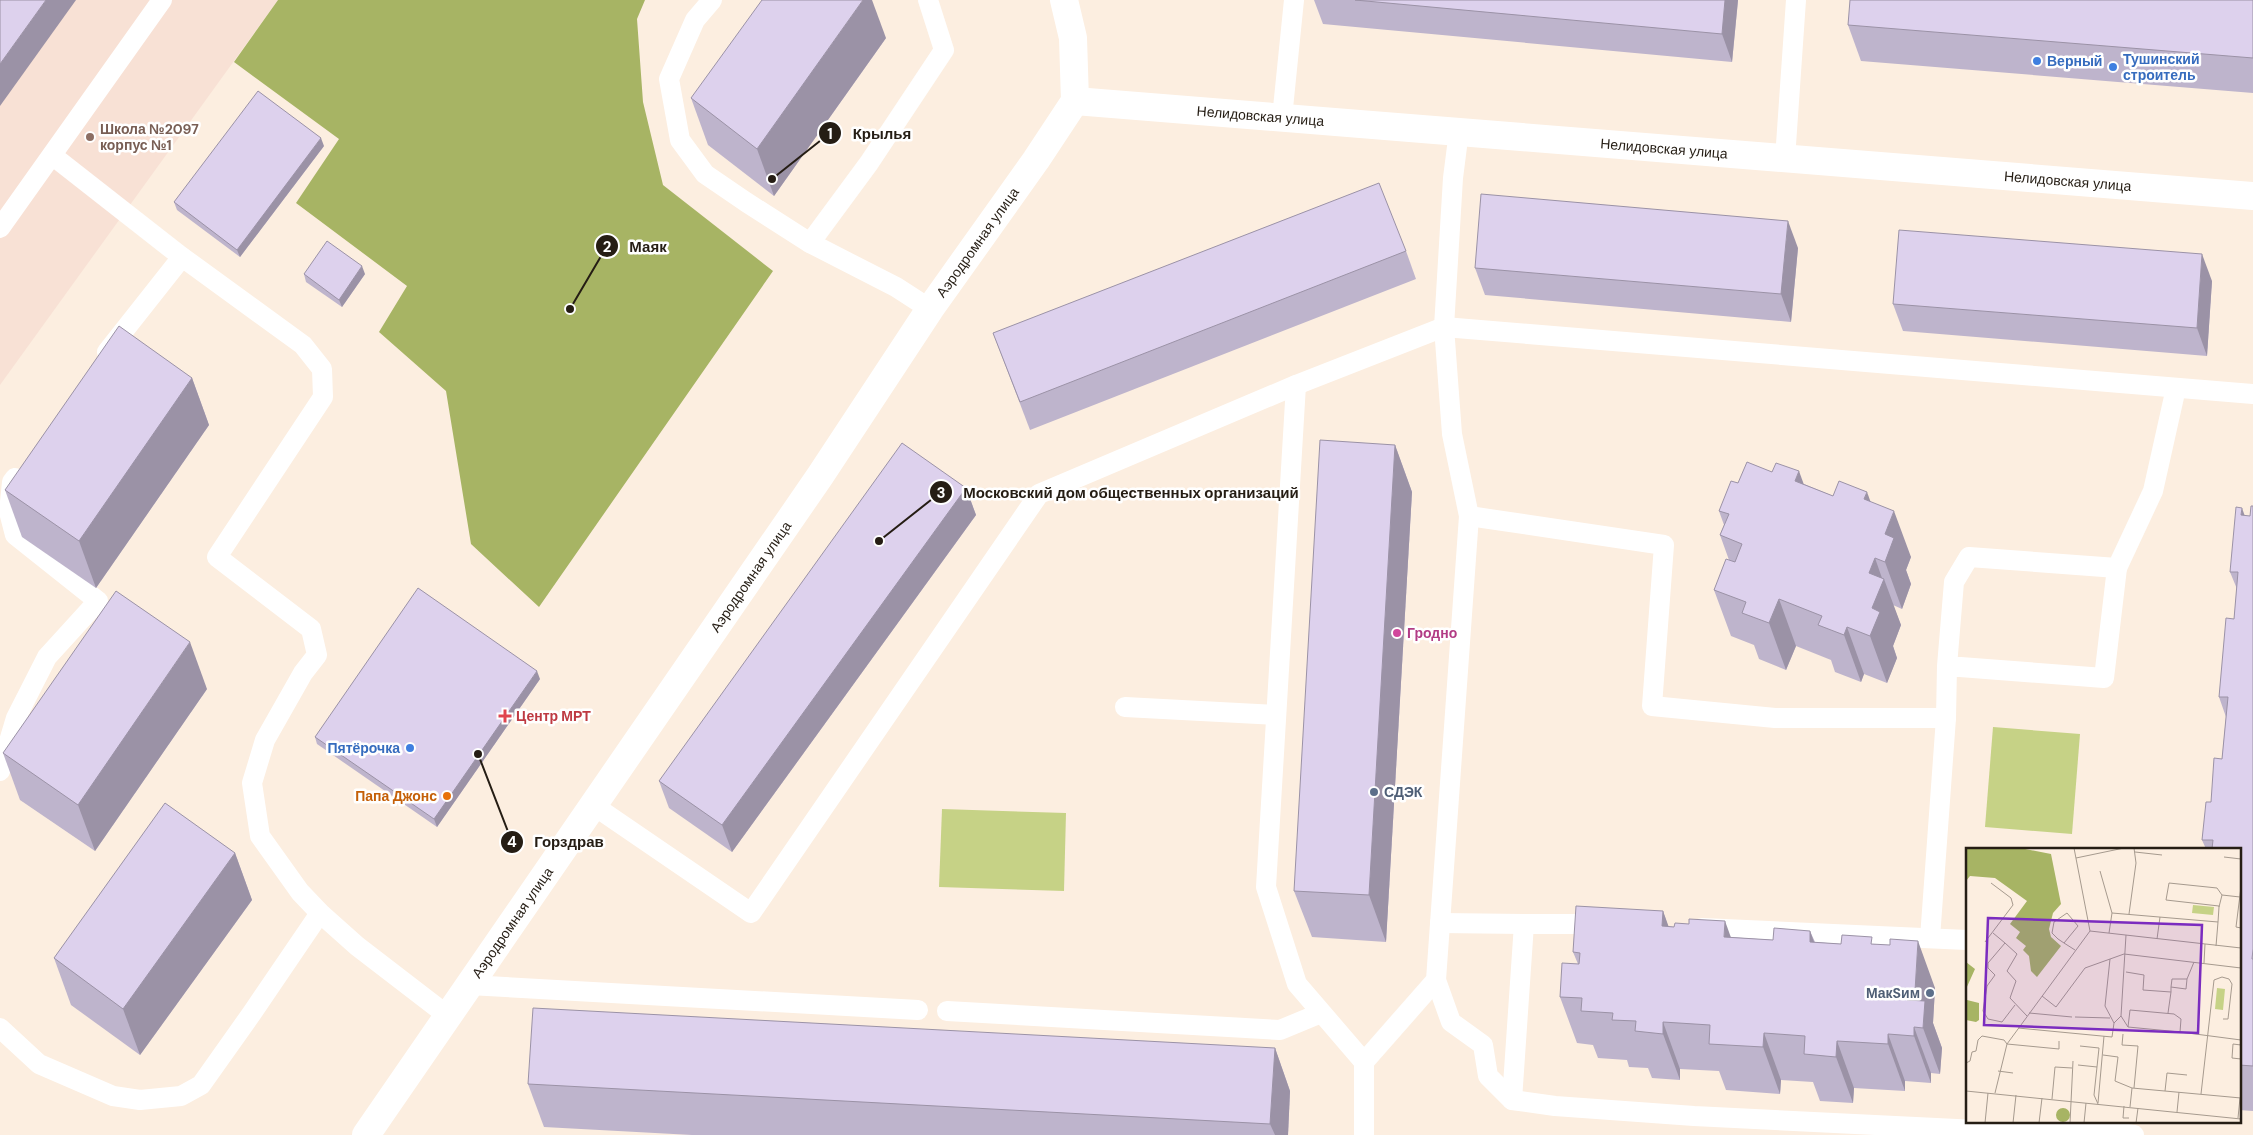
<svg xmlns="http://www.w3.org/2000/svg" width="2253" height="1135" viewBox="0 0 2253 1135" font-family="'DM Sans',sans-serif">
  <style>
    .education { fill: #f8e1d5 }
    .green { fill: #c6d286 }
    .forest { fill: #a7b464 }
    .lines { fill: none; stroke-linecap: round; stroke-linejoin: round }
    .service { stroke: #fff; stroke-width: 20 }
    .minor { stroke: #fff; stroke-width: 28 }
    .wall { fill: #beb4cc }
    .shaded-wall { fill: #9b92a6 }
    .building { fill: #ddd1ed; stroke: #9b92a6 }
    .shop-dot { fill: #3f7fe0; stroke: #fff; stroke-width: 2 }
    .education-dot { fill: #8d6e63; stroke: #fff; stroke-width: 2 }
    .hotel-dot { fill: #d1479c; stroke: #fff; stroke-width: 2 }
    .health-dot { fill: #e0444e; stroke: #fff; stroke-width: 2 }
    .service-dot { fill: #5c6f8a; stroke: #fff; stroke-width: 2 }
    .food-dot { fill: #e8710a; stroke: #fff; stroke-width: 2 }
    .labels { text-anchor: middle; stroke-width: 5; stroke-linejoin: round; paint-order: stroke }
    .shop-label { font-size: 14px; font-weight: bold; fill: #366cbe; stroke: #fff; text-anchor: start }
    .street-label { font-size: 14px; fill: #251d14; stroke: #fff }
    .education-label { font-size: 14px; font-weight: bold; fill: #785e54; stroke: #fff; text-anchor: start }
    .hotel-label { font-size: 14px; font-weight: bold; fill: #b23c85; stroke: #fff; text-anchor: start }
    .health-label { font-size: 14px; font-weight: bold; fill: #be3a42; stroke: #fff; text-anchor: start }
    .service-label { font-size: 14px; font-weight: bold; fill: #4e5e75; stroke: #fff; text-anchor: start }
    .food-label { font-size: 14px; font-weight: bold; fill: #c56008; stroke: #fff; text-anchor: end }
    .inset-road { fill: none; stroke: #a69a8e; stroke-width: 1 }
    .view { fill: #7b2cbf; fill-opacity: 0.15; stroke: #7b2cbf; stroke-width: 2.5 }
    .inset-edge { fill: none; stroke: #251d14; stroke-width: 2.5 }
    .leader { fill: none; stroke: #251d14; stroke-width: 2 }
    .callout-dot { fill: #251d14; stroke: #fff; stroke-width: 2 }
    .mark-label { font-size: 15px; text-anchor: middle; font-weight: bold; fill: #fff }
    .callout-label { font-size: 15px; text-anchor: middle; font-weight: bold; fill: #251d14; stroke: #fff; stroke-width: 5; stroke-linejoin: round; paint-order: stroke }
  </style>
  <rect width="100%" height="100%" fill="#fceee0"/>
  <!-- education -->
  <path class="education" d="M 0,0 L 278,0 L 0,385 Z"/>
  <!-- green -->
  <g class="green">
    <path d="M 1993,727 L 2080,734 L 2072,834 L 1985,827 Z"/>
    <path d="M 942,809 L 1066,813 L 1064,891 L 939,887 Z"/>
  </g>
  <!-- forest -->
  <path class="forest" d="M 278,0 L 645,0 L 637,19 L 643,102 L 663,185 L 773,271 L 539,607 L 471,544 L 446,391 L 379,332 L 407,286 L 296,203 L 339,139 L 234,62 Z"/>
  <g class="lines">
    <!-- service -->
    <g class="service">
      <path d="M 712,0 L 695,20 L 669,79 L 680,140 L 705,174 L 746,202 L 810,243 L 896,287 L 930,309"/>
      <path d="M 1282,118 L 1294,0"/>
      <path d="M 53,156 L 182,257"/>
      <path d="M 1785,159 L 1796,0"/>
      <path d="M 0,228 L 162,0"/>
      <path d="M 810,243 L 869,163 L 944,50 L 928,0"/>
      <path d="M 107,352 L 182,257 L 303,345 L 322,369 L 323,397 L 217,557 L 311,629 L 317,655 L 303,673 L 265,740 L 252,783 L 260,836 L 300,892 L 320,913 L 357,946 L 448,1016"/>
      <path d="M 1296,385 L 1266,887 L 1297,984 L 1364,1062"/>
      <path d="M 1469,516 L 1664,545 L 1652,706 L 1775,718 L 1946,718"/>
      <path d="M 2117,568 L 2153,491 L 2176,388"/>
      <path d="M 1125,707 L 1276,715"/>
      <path d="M 0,771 L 16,718 L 47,657 L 98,601 L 15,535 L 9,512 L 12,482 L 15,478"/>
      <path d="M 593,805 L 751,913 L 1039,494 L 1296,385 L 1444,327 L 2253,394"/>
      <path d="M 1440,923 L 1524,924"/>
      <path d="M 1702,928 L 1967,940"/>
      <path d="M 1930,938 L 1946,718 L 1947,666 L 1954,582 L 1969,557 L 2117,568 L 2104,678 L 1947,666"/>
      <path d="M 1436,980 L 1451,1022 L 1483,1045 L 1488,1076 L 1512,1100 L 1555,1106 L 1694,1116 L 2057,1134"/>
      <path d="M 469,985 L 918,1010"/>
      <path d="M 947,1011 L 1280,1030 L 1321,1013"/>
      <path d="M 0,1028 L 39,1064 L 113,1096 L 140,1100 L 181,1096 L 201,1085 L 252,1013 L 320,913"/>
      <path d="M 1512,1100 L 1524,924 L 1603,924"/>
      <path d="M 2058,1121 L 2057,1134 L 2092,1129 L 2134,1135"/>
      <path d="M 1364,1135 L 1364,1062 L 1436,980 L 1469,516 L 1452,434 L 1444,327 L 1453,178 L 1459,131"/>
    </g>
    <!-- minor -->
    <g class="minor">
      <path id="s1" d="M 1075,101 L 2253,196"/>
      <path id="s2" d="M 366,1135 L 820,476 L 930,309 L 1036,160 L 1075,101 L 1073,38 L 1064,0"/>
    </g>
  </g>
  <!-- wall -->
  <g class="wall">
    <path d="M 1314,0 L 1738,0 L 1732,62 L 1323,24 Z"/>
    <path d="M 2253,0 L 2253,93 L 1861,61 L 1848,25 Z"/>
    <path d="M 886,38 L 774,196 L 708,145 L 691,98 Z"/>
    <path d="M 324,146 L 240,257 L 177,210 L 174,202 Z"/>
    <path d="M 1798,248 L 1791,322 L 1485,295 L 1475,268 Z"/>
    <path d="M 1406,251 L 1416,279 L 1030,430 L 993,333 Z"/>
    <path d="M 304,274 L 365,274 L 342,307 L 306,282 Z"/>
    <path d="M 2212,281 L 2207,356 L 1903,331 L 1893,304 Z"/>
    <path d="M 192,378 L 209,425 L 96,588 L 22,537 L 5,490 Z"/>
    <path d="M 1395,445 L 1412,492 L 1386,942 L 1312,937 L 1294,891 Z"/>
    <path d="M 1738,483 L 1804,484 L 1833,496 L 1870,501 L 1911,557 L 1906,570 L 1911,584 L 1902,609 L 1893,605 L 1901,625 L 1893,646 L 1897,658 L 1887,683 L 1864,674 L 1861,682 L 1835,672 L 1831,660 L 1796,646 L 1786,670 L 1759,659 L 1754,645 L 1731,636 L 1714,590 L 1729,560 L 1720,535 L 1724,525 L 1719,511 Z"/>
    <path d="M 966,488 L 976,515 L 732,852 L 669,808 L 659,781 Z"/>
    <path d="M 2253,506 L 2253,1111 L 2239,1110 L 2239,849 L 2206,849 L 2202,840 L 2211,802 L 2222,759 L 2226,717 L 2219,697 L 2234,619 L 2237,589 L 2230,572 L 2245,516 L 2250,516 Z"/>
    <path d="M 540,679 L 437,827 L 317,744 L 315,737 Z"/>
    <path d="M 207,689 L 95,851 L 20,800 L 3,753 Z"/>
    <path d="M 235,853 L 252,900 L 140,1055 L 71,1005 L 54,958 Z"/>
    <path d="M 1663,911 L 1668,926 L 1730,937 L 1773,940 L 1810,931 L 1815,942 L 1841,944 L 1875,944 L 1935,988 L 1933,1023 L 1942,1048 L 1940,1074 L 1931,1073 L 1931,1083 L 1905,1081 L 1905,1091 L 1854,1088 L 1853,1103 L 1820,1101 L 1813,1082 L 1781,1080 L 1780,1094 L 1726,1090 L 1719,1071 L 1680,1069 L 1680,1080 L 1652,1078 L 1648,1068 L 1629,1067 L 1627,1060 L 1598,1058 L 1593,1045 L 1577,1043 L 1560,997 L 1578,964 L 1573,952 Z"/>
    <path d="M 1275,1048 L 1290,1091 L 1288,1135 L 692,1135 L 544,1127 L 528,1084 Z"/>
  </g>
  <!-- shaded-wall -->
  <g class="shaded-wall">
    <path d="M 46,0 L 76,0 L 0,106 L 0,64 Z"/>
    <path d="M 863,0 L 872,0 L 886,38 L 774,196 L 757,149 Z"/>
    <path d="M 1725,0 L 1738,0 L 1732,62 L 1722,34 Z"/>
    <path d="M 321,138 L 324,146 L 240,257 L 237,250 Z"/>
    <path d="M 1788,221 L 1798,248 L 1791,322 L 1781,294 Z"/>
    <path d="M 2202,254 L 2212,281 L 2207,356 L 2197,328 Z"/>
    <path d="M 362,266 L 365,274 L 342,307 L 339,300 Z"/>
    <path d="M 192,378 L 209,425 L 96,588 L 79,541 Z"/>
    <path d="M 1395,445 L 1412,492 L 1386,942 L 1369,895 Z"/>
    <path d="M 1799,471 L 1816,518 L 1795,481 Z"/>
    <path d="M 966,488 L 976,515 L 732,852 L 722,825 Z"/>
    <path d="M 1867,492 L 1884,538 L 1864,499 Z"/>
    <path d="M 2242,508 L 2253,539 L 2241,515 Z"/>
    <path d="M 1894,511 L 1911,557 L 1906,570 L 1911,584 L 1902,609 L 1885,562 L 1885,534 Z"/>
    <path d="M 1875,558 L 1883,581 L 1884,579 L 1901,625 L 1893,646 L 1897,658 L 1887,683 L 1870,636 L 1872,608 L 1869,573 Z"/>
    <path d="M 1779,599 L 1796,646 L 1786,670 L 1769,623 Z"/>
    <path d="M 1847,627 L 1864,674 L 1861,682 L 1844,635 Z"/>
    <path d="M 190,642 L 207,689 L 95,851 L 78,805 Z"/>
    <path d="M 537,671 L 540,679 L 437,827 L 434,819 Z"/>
    <path d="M 235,853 L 252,900 L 140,1055 L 123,1009 Z"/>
    <path d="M 1663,911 L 1680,958 L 1662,926 Z"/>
    <path d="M 1725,921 L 1742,968 L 1724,937 Z"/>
    <path d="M 1810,931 L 1827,977 L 1810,942 Z"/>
    <path d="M 1918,941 L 1935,988 L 1933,1023 L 1942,1048 L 1940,1074 L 1923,1028 L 1924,1016 L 1915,991 Z"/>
    <path d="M 1908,990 L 1921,1028 L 1907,1000 Z"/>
    <path d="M 1663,1022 L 1680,1069 L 1680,1080 L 1663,1034 Z"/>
    <path d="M 1914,1027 L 1931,1073 L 1931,1083 L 1914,1036 Z"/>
    <path d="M 1764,1033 L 1781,1080 L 1780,1094 L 1763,1047 Z"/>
    <path d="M 1888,1034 L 1905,1081 L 1905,1091 L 1888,1044 Z"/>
    <path d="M 1837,1041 L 1854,1088 L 1853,1103 L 1836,1057 Z"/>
    <path d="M 1275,1048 L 1290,1091 L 1288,1135 L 1275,1135 L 1270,1124 Z"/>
  </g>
  <!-- building -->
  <g class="building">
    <path d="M 0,0 L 46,0 L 0,64 Z"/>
    <path d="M 762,0 L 863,0 L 757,149 L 691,98 Z"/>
    <path d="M 1355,0 L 1725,0 L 1722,34 Z"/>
    <path d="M 1850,0 L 2253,0 L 2253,58 L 1848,25 Z"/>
    <path d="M 258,91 L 321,138 L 237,250 L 174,202 Z"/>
    <path d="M 1379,183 L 1406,251 L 1020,402 L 993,333 Z"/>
    <path d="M 1481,194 L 1788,221 L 1781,294 L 1475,268 Z"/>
    <path d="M 1899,230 L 2202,254 L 2197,328 L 1893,304 Z"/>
    <path d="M 327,241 L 362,266 L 339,300 L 304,274 Z"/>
    <path d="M 119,326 L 192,378 L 79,541 L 5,490 Z"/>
    <path d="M 1320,440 L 1395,445 L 1369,895 L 1294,891 Z"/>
    <path d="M 902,443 L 966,488 L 722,825 L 659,781 Z"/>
    <path d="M 1747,462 L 1772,472 L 1776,463 L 1799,471 L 1795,481 L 1833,496 L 1839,481 L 1867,492 L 1864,499 L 1894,511 L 1885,534 L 1894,538 L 1885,562 L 1875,558 L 1869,573 L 1884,579 L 1872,608 L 1880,612 L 1870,636 L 1847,627 L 1844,635 L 1818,625 L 1822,616 L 1779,599 L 1769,623 L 1742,613 L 1746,602 L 1714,590 L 1726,559 L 1735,562 L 1742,544 L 1720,535 L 1729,514 L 1719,511 L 1731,481 L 1738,483 Z"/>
    <path d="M 2251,506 L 2253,506 L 2253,949 L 2252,959 L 2253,959 L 2253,1066 L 2239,1065 L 2239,849 L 2212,849 L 2213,840 L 2202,840 L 2206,802 L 2211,802 L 2214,758 L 2222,759 L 2228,697 L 2219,697 L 2226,618 L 2234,619 L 2238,572 L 2230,572 L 2236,507 L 2242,508 L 2241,515 L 2250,516 Z"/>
    <path d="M 418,588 L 537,671 L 434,819 L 315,737 Z"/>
    <path d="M 116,591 L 190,642 L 78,805 L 3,753 Z"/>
    <path d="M 165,803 L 235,853 L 123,1009 L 54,958 Z"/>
    <path d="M 1576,906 L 1663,911 L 1662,926 L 1674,927 L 1675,923 L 1689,924 L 1689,919 L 1725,921 L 1724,937 L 1773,940 L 1774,928 L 1810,931 L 1810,942 L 1841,944 L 1842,935 L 1872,937 L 1871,944 L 1890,945 L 1890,939 L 1918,941 L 1915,991 L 1908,990 L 1907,1000 L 1925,1001 L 1923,1028 L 1914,1027 L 1914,1036 L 1888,1034 L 1888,1044 L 1837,1041 L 1836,1057 L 1804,1054 L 1805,1036 L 1764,1033 L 1763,1047 L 1709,1044 L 1710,1025 L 1663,1022 L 1663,1034 L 1635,1031 L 1636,1021 L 1612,1020 L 1613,1013 L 1581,1011 L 1582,998 L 1560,997 L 1562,963 L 1579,964 L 1580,953 L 1573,952 Z"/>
    <path d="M 533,1008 L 1275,1048 L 1270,1124 L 528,1084 Z"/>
  </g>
  <!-- markers -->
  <g class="shop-dot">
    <circle cx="2037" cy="61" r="5"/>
    <circle cx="2113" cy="67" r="5"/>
    <circle cx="410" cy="748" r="5"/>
  </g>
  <circle class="education-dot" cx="90" cy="137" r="5"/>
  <circle class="hotel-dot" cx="1397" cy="633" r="5"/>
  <path class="health-dot" d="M502.5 708.5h5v5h5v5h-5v5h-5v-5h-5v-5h5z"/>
  <g class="service-dot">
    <circle cx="1374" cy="792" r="5"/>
    <circle cx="1930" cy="993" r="5"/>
  </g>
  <circle class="food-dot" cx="447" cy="796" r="5"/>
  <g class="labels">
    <!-- shop labels -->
    <g class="shop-label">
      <text x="2123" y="64">Тушинский<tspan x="2123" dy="16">строитель</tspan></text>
      <text x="2047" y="66">Верный</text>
      <text x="400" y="753" text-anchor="end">Пятёрочка</text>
    </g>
    <!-- street labels -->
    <g class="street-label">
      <text dy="5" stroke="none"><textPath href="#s1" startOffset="186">Нелидовская улица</textPath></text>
      <text dy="5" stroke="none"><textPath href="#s1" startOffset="591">Нелидовская улица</textPath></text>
      <text dy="5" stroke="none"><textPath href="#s1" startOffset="996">Нелидовская улица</textPath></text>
      <text dy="5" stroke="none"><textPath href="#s2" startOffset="1082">Аэродромная улица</textPath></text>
      <text dy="5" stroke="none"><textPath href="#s2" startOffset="678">Аэродромная улица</textPath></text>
      <text dy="5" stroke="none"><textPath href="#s2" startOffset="258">Аэродромная улица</textPath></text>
    </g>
    <!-- education labels -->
    <g class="education-label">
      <text x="100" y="134">Школа №2097<tspan x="100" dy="16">корпус №1</tspan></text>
    </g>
    <!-- hotel labels -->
    <g class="hotel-label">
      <text x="1407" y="638">Гродно</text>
    </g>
    <!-- health labels -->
    <g class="health-label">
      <text x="516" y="721">Центр МРТ</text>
    </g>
    <!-- service labels -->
    <g class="service-label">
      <text x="1384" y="797">СДЭК</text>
      <text x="1920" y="998" text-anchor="end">МакSим</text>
    </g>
    <!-- food labels -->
    <g class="food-label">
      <text x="437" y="801">Папа Джонс</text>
    </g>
  </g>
  <!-- overview -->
  <g transform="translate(1966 848)">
    <rect width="275" height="275" fill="#fceee0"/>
    <path d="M 227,57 L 248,59 L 247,67 L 226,65 ZM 251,140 L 259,141 L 257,162 L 249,161 Z" fill="#c6d286"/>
    <path d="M 0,0 L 54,0 L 85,6 L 95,56 L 87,65 L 83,81 L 85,89 L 95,98 L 71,129 L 65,123 L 63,108 L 57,102 L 60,98 L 50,90 L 54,84 L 44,76 L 61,53 L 29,30 L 4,28 L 0,33 ZM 0,114 L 9,121 L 0,141 ZM 0,148 L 1,152 L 13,155 L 13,172 L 10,174 L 0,172 ZM90 267a7 7 0 1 1 14 0a7 7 0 1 1-14 0Z" fill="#a7b464"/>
    <path class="inset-road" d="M 169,4 L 196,7M 258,9 L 275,11M 110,10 L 158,0M 134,23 L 146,65M 275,39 L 270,79 L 275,80M 256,47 L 274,49M 163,66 L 170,15 L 168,0M 252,74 L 253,59 L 253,58 L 200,52 L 203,35 L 251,40 L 256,47 L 253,59M 124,83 L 275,100M 27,85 L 39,95M 143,85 L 146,65 L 252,74 L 250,98M 191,91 L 194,69M 19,94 L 47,57 L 45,50 L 25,35M 98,95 L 112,78 L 101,65 L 88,74 L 86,85 L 92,91 L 98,95 L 109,102M 144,111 L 139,158 L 148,175M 238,115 L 239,96M 160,124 L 178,127 L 177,142 L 205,144M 221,131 L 228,114M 76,148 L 90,159 L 119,120 L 158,106 L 275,120M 49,157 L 36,174 L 22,171 L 17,163 L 21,138 L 29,127 L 22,120 L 22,115 L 39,95 L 51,106 L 41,123 L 50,133 L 44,150 L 61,168M 63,165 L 106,169M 202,165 L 205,144 L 205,139 L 206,131 L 221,131 L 220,141 L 205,139M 155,168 L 162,179 L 214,184M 109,169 L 144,170M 162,179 L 164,162 L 208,166 L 215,171 L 214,184 L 275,192M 52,180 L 146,189 L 148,175 L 155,168 L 160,87M 157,186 L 156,197 L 172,198 L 168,240M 275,197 L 267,196 L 266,210 L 275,211M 114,198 L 133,200 L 128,247 L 132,256M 137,207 L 152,209 L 149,233 L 166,240 L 164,259M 0,215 L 4,213 L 6,204 L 10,203 L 12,192 L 16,188 L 38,192 L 41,196 L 93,201 L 93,193M 112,217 L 131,219M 32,223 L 47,225M 166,240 L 275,250M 0,243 L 275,271M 199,243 L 201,225 L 221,227M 29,245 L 41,196 L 124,83 L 108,0M 235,246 L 248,132 L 256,129 L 263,131 L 266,136 L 262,171 L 257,171M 86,251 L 89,219 L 106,220M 132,255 L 138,188M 158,258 L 157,270 L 163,270M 211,264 L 213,244M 272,270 L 274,250M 19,275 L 22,245M 47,275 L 50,247M 73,275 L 76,250M 104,275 L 107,213M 118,275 L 120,255M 170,275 L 172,260"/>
    <path class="view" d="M 22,70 L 236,77 L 232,185 L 18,177 Z"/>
    <rect width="275" height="275" class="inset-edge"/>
  </g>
  <!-- callouts -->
  <path class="leader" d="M772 179L830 133M570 309L607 246M879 541L941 492M478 754L512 842"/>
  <g class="callout-dot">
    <circle cx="772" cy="179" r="5"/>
    <circle cx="570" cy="309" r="5"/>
    <circle cx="879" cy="541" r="5"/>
    <circle cx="478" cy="754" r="5"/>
    <circle cx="830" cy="133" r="12"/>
    <circle cx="607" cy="246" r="12"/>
    <circle cx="941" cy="492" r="12"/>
    <circle cx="512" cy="842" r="12"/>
  </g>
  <g class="mark-label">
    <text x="830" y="139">1</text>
    <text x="607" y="252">2</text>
    <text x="941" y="498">3</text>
    <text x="512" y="847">4</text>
  </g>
  <g class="callout-label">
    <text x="882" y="139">Крылья</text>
    <text x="648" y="252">Маяк</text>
    <text x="1131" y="498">Московский дом общественных организаций</text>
    <text x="569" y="847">Горздрав</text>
  </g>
</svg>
